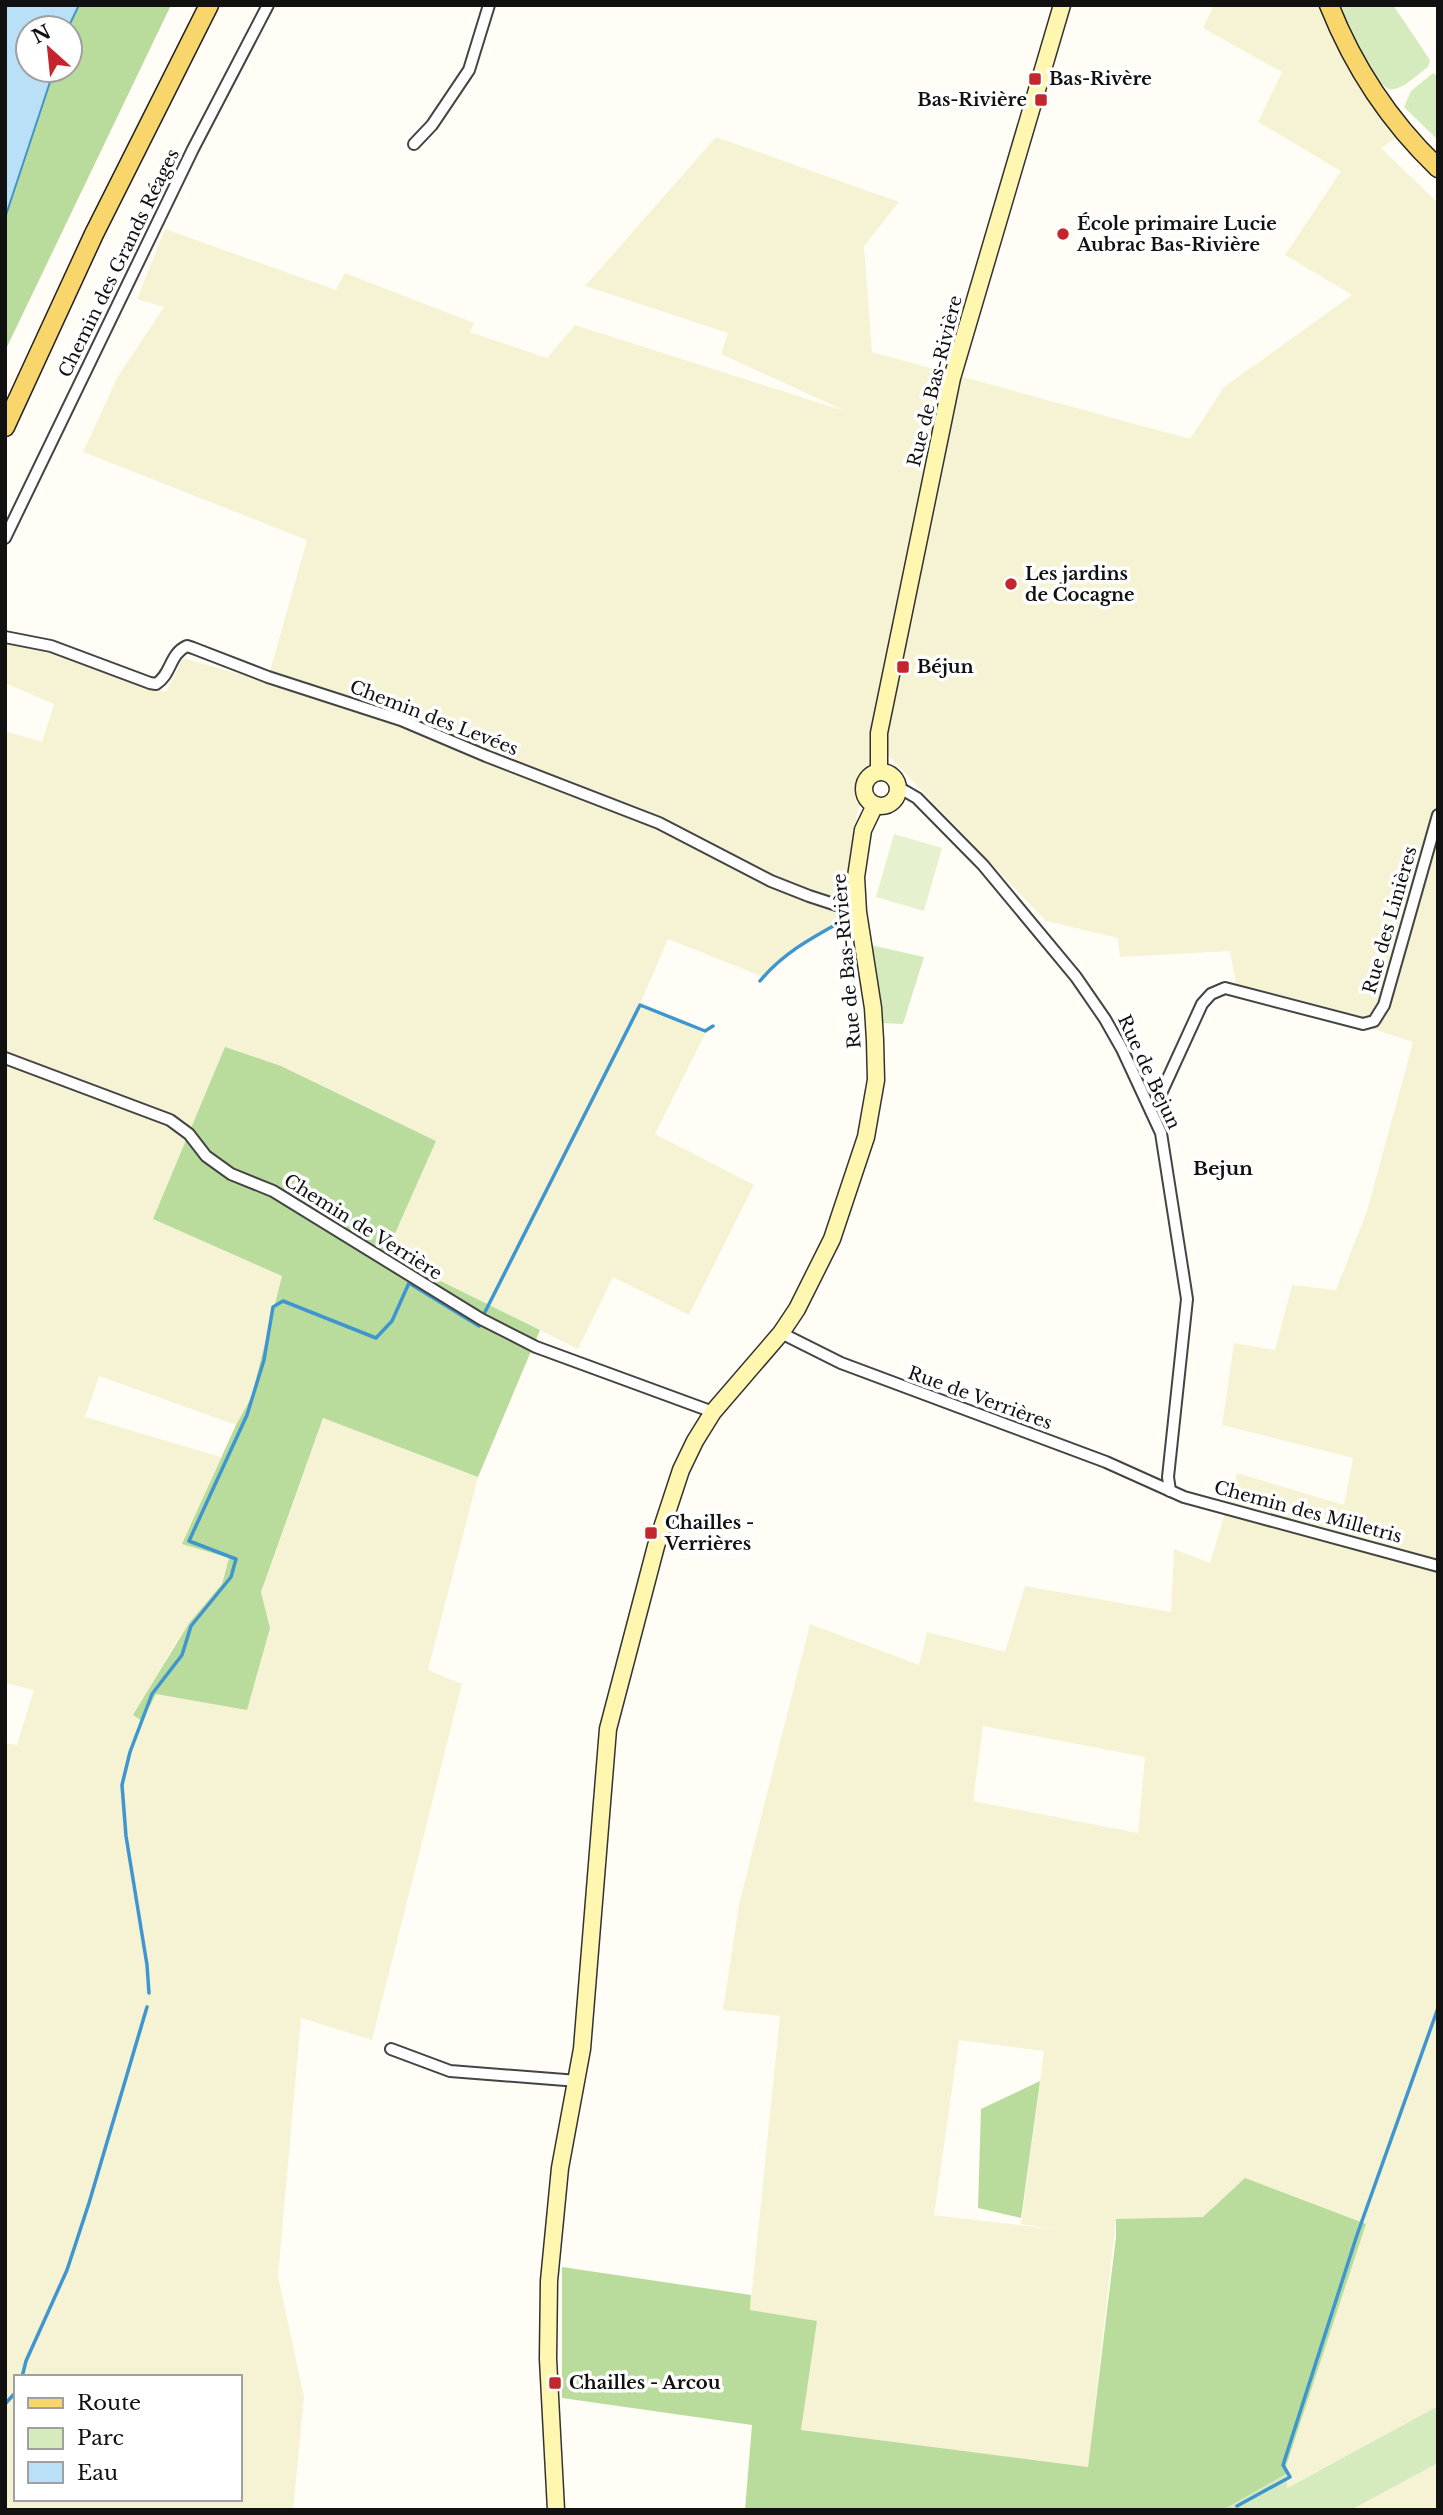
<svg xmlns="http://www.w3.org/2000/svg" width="1443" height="2515" viewBox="0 0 1443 2515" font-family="'Libre Baskerville',serif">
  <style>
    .farmland { fill: #f6f3d4; fill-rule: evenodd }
    .green { fill: #d5ebbd }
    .forest { fill: #b9dc9c }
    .pitch { fill: #e6f2cf }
    .water { fill: #b9e0f7; stroke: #3f96cf; stroke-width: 2 }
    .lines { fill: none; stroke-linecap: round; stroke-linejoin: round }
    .stream { stroke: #3f96cf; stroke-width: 3.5 }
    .street-casing { stroke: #444; stroke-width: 14 }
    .secondary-casing { stroke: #333; stroke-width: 19 }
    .primary-casing { stroke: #222; stroke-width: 21 }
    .street { stroke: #fff; stroke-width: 10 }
    .secondary { stroke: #fff6b0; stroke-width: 16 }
    .primary { stroke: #f9d66b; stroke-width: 18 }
    .poi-dot { fill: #c4262e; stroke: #fff; stroke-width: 2.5 }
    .labels { text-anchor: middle; stroke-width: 7; stroke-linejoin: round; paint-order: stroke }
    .poi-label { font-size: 18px; font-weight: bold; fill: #111; stroke: #fff; text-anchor: start }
    .street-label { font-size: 18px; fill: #111; stroke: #fff }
    .neighbourhood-label { font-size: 19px; font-weight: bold; fill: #111; stroke: #fff }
  </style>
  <rect width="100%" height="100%" fill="#fffdf5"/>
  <!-- farmland -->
  <g class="farmland">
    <path d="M 1214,5 L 1323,5 L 1380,115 L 1396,138 L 1381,148 L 1438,203 L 1438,2406 L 1286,2488 L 1286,2466 L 1203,2217 L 1116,2219 L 1088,2467 L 801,2430 L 816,2322 L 750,2310 L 780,2016 L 723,2010 L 739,1904 L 810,1624 L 919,1665 L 927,1632 L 1005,1652 L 1025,1586 L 1171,1612 L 1174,1549 L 1210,1563 L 1237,1473 L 1344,1505 L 1353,1458 L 1222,1425 L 1234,1343 L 1275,1350 L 1292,1285 L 1336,1290 L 1367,1211 L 1413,1042 L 1236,984 L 1230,951 L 1120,957 L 1118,938 L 1046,921 L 887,754 L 857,811 L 852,900 L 841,918 L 777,963 L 766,978 L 668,939 L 641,1002 L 705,1034 L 655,1134 L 754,1185 L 689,1315 L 613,1277 L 578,1349 L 386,1254 L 436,1141 L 281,1066 L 225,1048 L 282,1276 L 251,1398 L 236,1425 L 99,1376 L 85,1417 L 221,1457 L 183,1543 L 229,1558 L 222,1584 L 189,1623 L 168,1655 L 142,1720 L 155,1694 L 270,1628 L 261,1592 L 323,1418 L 478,1477 L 428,1670 L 462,1684 L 372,2040 L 301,2018 L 278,2276 L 304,2397 L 293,2510 L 5,2510 L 5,1743 L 17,1745 L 34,1690 L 5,1683 L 5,731 L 42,742 L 54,704 L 5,683 L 5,644 L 29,646 L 166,692 L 183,658 L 267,682 L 307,540 L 83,452 L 117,378 L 164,307 L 137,299 L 165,229 L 336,290 L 345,273 L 474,323 L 470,332 L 547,358 L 575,325 L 845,411 L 721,354 L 728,333 L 585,286 L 716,137 L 899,202 L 864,246 L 872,352 L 1190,439 L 1224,387 L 1352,295 L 1285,255 L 1341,171 L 1258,122 L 1282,72 L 1203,28 ZM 983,1726 L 1145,1757 L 1138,1833 L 973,1801 ZM 959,2040 L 1044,2051 L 1021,2224 L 1060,2230 L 934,2215 ZM 16,2377 L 240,2377 L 240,2499 L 16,2499 Z"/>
    <path d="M 1438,2463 L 1438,2510 L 1351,2510 Z"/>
  </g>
  <!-- green -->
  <g class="green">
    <path d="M 1340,5 L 1393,5 L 1430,60 L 1428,67 C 1419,73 1402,91 1390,89 C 1375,88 1346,21 1340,5 Z"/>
    <path d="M 1433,73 L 1438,77 L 1438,140 L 1404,107 L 1411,91 Z"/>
    <path d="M 871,945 L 924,957 L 903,1024 L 883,1023 Z"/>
    <path d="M 1438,2406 L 1438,2463 L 1351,2510 L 1223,2510 L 1286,2474 L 1287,2488 Z"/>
  </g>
  <!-- forest -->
  <g class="forest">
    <path d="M 79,5 L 171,5 L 5,351 L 5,218 L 54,70 L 70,70 L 68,28 Z"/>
    <path d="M 225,1047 L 281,1066 L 436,1141 L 386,1254 L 540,1330 L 478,1477 L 323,1418 L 261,1592 L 270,1628 L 247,1710 L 156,1694 L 142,1721 L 133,1715 L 189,1623 L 222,1584 L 229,1558 L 182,1544 L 236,1425 L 251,1398 L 282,1276 L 153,1219 Z"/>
    <path d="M 1040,2081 L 1021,2218 L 978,2208 L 981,2109 Z"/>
    <path d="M 1245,2178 L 1366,2224 L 1286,2466 L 1286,2474 L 1223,2510 L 745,2510 L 752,2425 L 562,2398 L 562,2267 L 751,2295 L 750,2310 L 817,2321 L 801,2430 L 1088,2467 L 1116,2237 L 1116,2219 L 1203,2217 Z"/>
  </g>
  <!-- pitch -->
  <path class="pitch" d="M 894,834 L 942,848 L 924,911 L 876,897 Z"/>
  <!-- water -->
  <path class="water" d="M 5,5 L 79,5 L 68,28 L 28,28 L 28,70 L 54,70 L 5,218 Z"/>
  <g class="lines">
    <!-- stream -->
    <g class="stream">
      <path d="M 760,981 C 783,953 813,937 844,920"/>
      <path d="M 485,1312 L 640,1005 L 705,1031 L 713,1026"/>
      <path d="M 149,1993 L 147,1965 L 126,1836 L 122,1785 L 130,1752 L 152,1694 L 182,1655 L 191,1626 L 231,1577 L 236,1559 L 189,1541 L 247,1415 L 264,1360 L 273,1307 L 283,1301 L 376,1338 L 392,1321 L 409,1283 L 479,1326"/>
      <path d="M 22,2377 L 26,2361 L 67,2270 L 89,2203 L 147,2007"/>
      <path d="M 5,2404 L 16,2392"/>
      <path d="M 1237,2506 L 1290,2477 L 1283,2465 L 1357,2235 L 1438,2008"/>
    </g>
    <defs>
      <g id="street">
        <path d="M 414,144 L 432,125 L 469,70 L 489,5"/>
        <path d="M 5,538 L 193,149 L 268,5"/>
        <path d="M 5,637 L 51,646 L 150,683 L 156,684 C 172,674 169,654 187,646 L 193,648 L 268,677 L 401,720 L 486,756 L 659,823 L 771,881 L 809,896 L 858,912"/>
        <path d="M 897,790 L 905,791 L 917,798 L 983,865 L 1076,977 L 1105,1019 L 1122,1049 L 1161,1133 L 1187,1299 L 1168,1477 L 1170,1491"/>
        <path d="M 5,1058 L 170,1120 L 189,1134 L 206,1156 L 231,1174 L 273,1191 L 481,1319 L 536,1347 L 713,1412"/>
        <path d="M 1149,1106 L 1158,1100 L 1202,1004 L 1211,994 L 1225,988 L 1363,1024 L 1374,1021 L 1384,1005 L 1438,815"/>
        <path d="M 781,1333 L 841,1363 L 1106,1462 L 1184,1497 L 1438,1566"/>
        <path d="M 391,2049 L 450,2071 L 578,2081"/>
      </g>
      <g id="secondary">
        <path d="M 879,772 L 879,733 L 952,378 L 1062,5"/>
        <circle cx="881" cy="789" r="17"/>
        <path d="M 556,2510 L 548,2359 L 549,2281 L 560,2168 L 582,2049 L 608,1729 L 656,1546 L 681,1470 L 695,1441 L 713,1412 L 781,1333 L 797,1309 L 832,1239 L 866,1137 L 876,1080 L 875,1040 L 873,1008 L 858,912 L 856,877 L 863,830 L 875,805"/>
      </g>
      <g id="primary">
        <path d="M 1329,5 C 1354,68 1389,121 1438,168"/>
        <path d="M 5,427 L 94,234 L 209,5"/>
      </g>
    </defs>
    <!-- street casing -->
    <use href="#street" class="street-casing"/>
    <!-- secondary casing -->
    <use href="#secondary" class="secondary-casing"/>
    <!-- primary casing -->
    <use href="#primary" class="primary-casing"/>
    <!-- street -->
    <use href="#street" class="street"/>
    <!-- secondary -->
    <use href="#secondary" class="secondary"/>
    <!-- primary -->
    <use href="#primary" class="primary"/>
  </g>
  <!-- markers -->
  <g class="poi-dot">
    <rect x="1028" y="72" width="14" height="14" rx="3.5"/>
    <rect x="1034" y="93" width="14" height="14" rx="3.5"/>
    <circle cx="1063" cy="234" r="7"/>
    <circle cx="1011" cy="584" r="7"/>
    <rect x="896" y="660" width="14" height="14" rx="3.5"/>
    <rect x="644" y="1526" width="14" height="14" rx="3.5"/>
    <rect x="548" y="2376" width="14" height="14" rx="3.5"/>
  </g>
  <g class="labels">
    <!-- poi labels -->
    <g class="poi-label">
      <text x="1049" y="85">Bas-Rivère</text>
      <text x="1027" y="106" text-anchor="end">Bas-Rivière</text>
      <text x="1077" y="230">École primaire Lucie<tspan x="1077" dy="21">Aubrac Bas-Rivière</tspan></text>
      <text x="1025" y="580">Les jardins<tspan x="1025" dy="21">de Cocagne</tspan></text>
      <text x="917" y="673">Béjun</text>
      <text x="665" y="1529">Chailles -<tspan x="665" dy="21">Verrières</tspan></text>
      <text x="569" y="2389">Chailles - Arcou</text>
    </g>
    <!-- street labels -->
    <g class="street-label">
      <text transform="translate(119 263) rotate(-64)" y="6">Chemin des Grands Réages</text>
      <text transform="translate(935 381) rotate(-76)" y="6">Rue de Bas-Rivière</text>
      <text transform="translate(434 718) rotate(21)" y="6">Chemin des Levées</text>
      <text transform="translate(1390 920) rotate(-74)" y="6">Rue des Linières</text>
      <text transform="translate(847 961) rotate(-95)" y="6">Rue de Bas-Rivière</text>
      <text transform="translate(1149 1072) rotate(65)" y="6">Rue de Bejun</text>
      <text transform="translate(363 1227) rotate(32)" y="6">Chemin de Verrière</text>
      <text transform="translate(980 1398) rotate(20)" y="6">Rue de Verrières</text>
      <text transform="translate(1308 1512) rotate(15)" y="6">Chemin des Milletris</text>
    </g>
    <!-- neighbourhood labels -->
    <g class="neighbourhood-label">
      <text x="1223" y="1175">Bejun</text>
    </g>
  </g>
  <!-- border -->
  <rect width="1443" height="2515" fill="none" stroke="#111111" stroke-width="14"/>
  <!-- legend -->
  <rect x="14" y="2375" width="228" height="126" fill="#ffffff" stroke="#a0a0a0" stroke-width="2"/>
  <rect x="28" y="2398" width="35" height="10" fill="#f9d66b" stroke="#a0a0a0" stroke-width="2"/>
  <text x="77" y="2410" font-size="21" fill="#111111">Route</text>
  <rect x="28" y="2428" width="35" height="21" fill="#d5ebbd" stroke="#a0a0a0" stroke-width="2"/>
  <text x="77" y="2445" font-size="21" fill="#111111">Parc</text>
  <rect x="28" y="2462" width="35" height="21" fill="#b9e0f7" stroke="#a0a0a0" stroke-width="2"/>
  <text x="77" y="2480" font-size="21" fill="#111111">Eau</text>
  <!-- north arrow -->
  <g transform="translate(49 49) rotate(333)"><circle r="33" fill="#ffffff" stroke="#a0a0a0" stroke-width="2"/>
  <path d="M0-5L12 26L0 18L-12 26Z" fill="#c4262e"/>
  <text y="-10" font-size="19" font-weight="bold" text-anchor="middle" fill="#111111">N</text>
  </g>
</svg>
